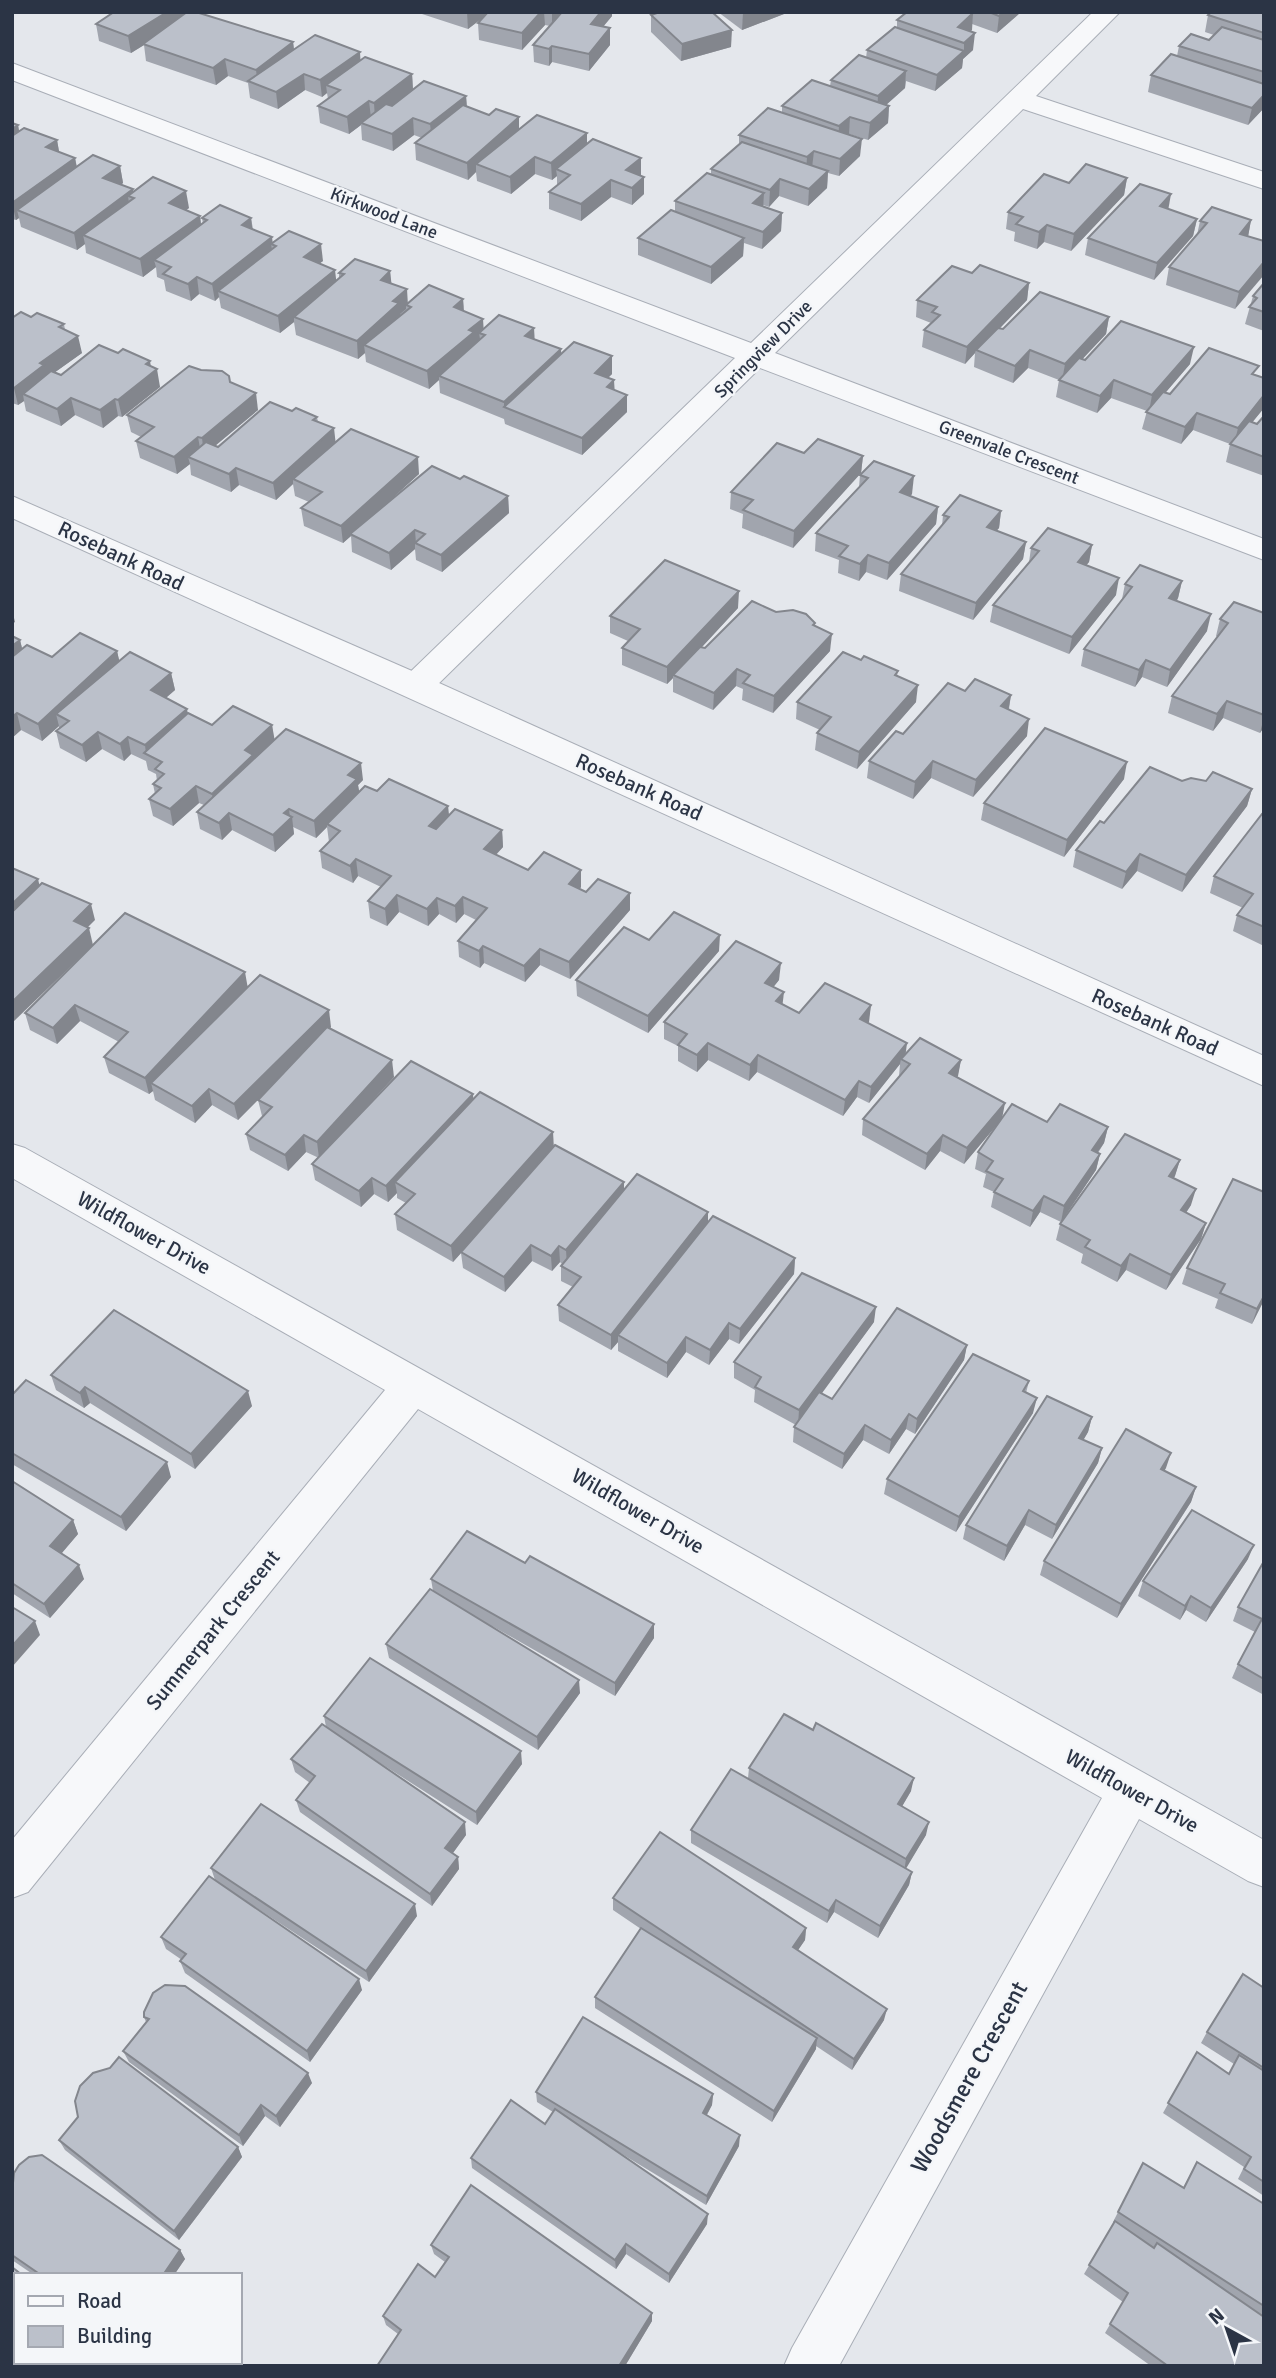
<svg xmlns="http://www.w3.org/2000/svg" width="1276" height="2378" viewBox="0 0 1276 2378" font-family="Signika,sans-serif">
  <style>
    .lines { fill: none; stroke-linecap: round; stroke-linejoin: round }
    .minor-casing { stroke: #a9aeb7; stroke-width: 2 }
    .tertiary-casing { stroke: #a9aeb7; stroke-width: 2 }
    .minor { fill: #f7f8fa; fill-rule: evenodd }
    .tertiary { fill: #f7f8fa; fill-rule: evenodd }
    .wall { fill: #a1a5ae }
    .shaded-wall { fill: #83868d }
    .building { fill: #bbc0ca; stroke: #83868d; stroke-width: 2 }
    .labels { text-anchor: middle; stroke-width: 5; stroke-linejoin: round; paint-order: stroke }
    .far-street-label { font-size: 18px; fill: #2b3445; stroke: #f4f6f9 }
    .street-label { font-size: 21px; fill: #2b3445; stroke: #f4f6f9 }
    .near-street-label { font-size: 24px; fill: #2b3445; stroke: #f4f6f9 }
  </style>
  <rect width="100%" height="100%" fill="#e4e7ec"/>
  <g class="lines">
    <defs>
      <g id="minor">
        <path d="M 1093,12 L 1120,12 L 1036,96 L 1264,172 L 1264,189 L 1023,109 L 775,353 L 1264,539 L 1264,560 L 760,368 L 428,694 L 416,697 L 404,694 L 400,686 L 404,678 L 735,358 L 12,80 L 12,63 L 751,343 Z"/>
        <path d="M 12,1144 L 25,1148 L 1264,1840 L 1264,1887 L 1248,1881 L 1139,1819 L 839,2366 L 784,2366 L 792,2348 L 1102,1798 L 418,1409 L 28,1892 L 12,1898 L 12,1840 L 385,1390 L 12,1178 Z"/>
      </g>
      <path id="tertiary" d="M 12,496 L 428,678 L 1264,1056 L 1264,1086 L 12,518 Z"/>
    </defs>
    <!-- minor casing -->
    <use href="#minor" class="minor-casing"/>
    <!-- tertiary casing -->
    <use href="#tertiary" class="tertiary-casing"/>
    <!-- minor -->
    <use href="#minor" class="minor"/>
    <!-- tertiary -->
    <use href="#tertiary" class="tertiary"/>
  </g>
  <!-- wall -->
  <g class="wall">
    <path d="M 422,12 L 612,12 L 612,16 L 603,27 L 610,28 L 610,45 L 589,71 L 552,62 L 549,66 L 534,62 L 533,45 L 550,26 L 545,25 L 522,50 L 479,40 L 478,23 L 484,17 L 468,29 L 422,14 Z"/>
    <path d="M 654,12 L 712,12 L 731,47 L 681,61 L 651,32 L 651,15 L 655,14 Z"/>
    <path d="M 718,12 L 784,12 L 784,14 L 742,30 Z"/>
    <path d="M 907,12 L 1021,12 L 997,33 L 972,24 L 972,30 L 970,31 L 973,50 L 963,59 L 962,68 L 935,91 L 906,81 L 905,88 L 886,105 L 889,106 L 888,123 L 868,140 L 849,134 L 848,134 L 860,156 L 839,176 L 828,173 L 827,188 L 808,206 L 779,196 L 769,207 L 763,205 L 763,207 L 782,213 L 781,231 L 762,249 L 744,243 L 743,256 L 711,284 L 638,255 L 638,238 L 675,212 L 675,201 L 711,174 L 711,169 L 739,145 L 739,135 L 782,113 L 782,106 L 830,86 L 831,80 L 866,58 L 867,50 L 897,27 L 897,20 Z"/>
    <path d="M 1264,12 L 1264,108 L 1248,125 L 1148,92 L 1151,75 L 1177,56 L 1179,46 L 1209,40 L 1214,35 L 1205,32 L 1208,15 Z"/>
    <path d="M 96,24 L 293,42 L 294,49 L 360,61 L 412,74 L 413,89 L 466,96 L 467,106 L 519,130 L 587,133 L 587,144 L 641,158 L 641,175 L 640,175 L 644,194 L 632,205 L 611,197 L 581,221 L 549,209 L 549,192 L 557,185 L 557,176 L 552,180 L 535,174 L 511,194 L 477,181 L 476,172 L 468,180 L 416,160 L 415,143 L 422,138 L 414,135 L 393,151 L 362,140 L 361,125 L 349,134 L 320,123 L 318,106 L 328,99 L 327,93 L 322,97 L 305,90 L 278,109 L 250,98 L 248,83 L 228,76 L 216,85 L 146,61 L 144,45 L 131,53 L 99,41 Z"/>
    <path d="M 12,123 L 18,125 L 19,132 L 57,140 L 59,152 L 75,158 L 77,167 L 120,166 L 123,183 L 121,185 L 133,189 L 133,192 L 189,208 L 186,210 L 200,216 L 201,225 L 203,224 L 202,218 L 251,218 L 253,229 L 273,243 L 323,261 L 319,263 L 337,280 L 339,278 L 339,273 L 390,271 L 391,283 L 408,303 L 463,299 L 464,311 L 483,329 L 534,339 L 561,353 L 612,356 L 612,374 L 608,378 L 627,412 L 582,455 L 505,424 L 504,419 L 440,393 L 439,380 L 429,389 L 366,362 L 365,353 L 358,359 L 296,335 L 294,322 L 280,333 L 221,308 L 219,297 L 215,301 L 199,294 L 191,301 L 166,291 L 164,280 L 157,277 L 156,267 L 143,277 L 86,253 L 85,244 L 77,250 L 21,227 L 19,218 L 16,220 L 12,219 Z"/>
    <path d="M 1127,178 L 1124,195 L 1071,251 L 1044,242 L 1037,249 L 1014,241 L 1015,232 L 1006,229 L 1008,212 L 1069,183 Z"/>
    <path d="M 1168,209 L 1197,219 L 1193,236 L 1154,280 L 1085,255 L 1088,238 Z"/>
    <path d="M 1251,220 L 1248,236 L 1264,241 L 1235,309 L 1166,285 L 1169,267 L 1197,235 L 1200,221 Z"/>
    <path d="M 972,273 L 1029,283 L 1027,300 L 1000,328 L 1003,329 L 1109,317 L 1106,334 L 1082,359 L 1085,360 L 1190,364 L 1165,393 L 1170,394 L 1257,375 L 1264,378 L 1264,408 L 1252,422 L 1257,424 L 1264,416 L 1264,476 L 1226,462 L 1230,444 L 1193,430 L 1181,444 L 1142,429 L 1147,411 L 1111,398 L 1097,413 L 1056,397 L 1059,380 L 1028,368 L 1013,383 L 974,367 L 975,353 L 965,364 L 922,347 L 924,330 L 931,323 L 916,317 L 917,300 Z"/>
    <path d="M 1264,283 L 1264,331 L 1245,324 L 1253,296 Z"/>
    <path d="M 31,317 L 64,324 L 65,330 L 82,353 L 55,372 L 61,375 L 151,367 L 160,387 L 122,417 L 118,416 L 103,428 L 75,415 L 61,426 L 26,411 L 24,401 L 18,405 L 12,403 L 12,318 Z"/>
    <path d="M 230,382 L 258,410 L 215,446 L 218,447 L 292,411 L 317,417 L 318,422 L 335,442 L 419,474 L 380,509 L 460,479 L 508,496 L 509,513 L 442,572 L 416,560 L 415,549 L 391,570 L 352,552 L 351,536 L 343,543 L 304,526 L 301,508 L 309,502 L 295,496 L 293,484 L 276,500 L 239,485 L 231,492 L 191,475 L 190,464 L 177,474 L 140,458 L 136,441 L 141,437 L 131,432 L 127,415 Z"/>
    <path d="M 804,453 L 863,456 L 861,473 L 793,548 L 742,528 L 743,514 L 730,509 L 731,492 Z"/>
    <path d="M 860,475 L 912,494 L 910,496 L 938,507 L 936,524 L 887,580 L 866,572 L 859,581 L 838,573 L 839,560 L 815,551 L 816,533 L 859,487 Z"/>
    <path d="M 1001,511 L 999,528 L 996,531 L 1026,542 L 1023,559 L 973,620 L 899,591 L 901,574 L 942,526 L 943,515 Z"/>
    <path d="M 1092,545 L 1089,562 L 1086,565 L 1116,595 L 1069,654 L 990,622 L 993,605 L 1029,562 L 1031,548 Z"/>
    <path d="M 1182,581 L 1178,598 L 1177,601 L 1207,631 L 1167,687 L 1142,677 L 1135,687 L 1081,666 L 1084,649 L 1122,599 L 1125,584 Z"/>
    <path d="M 738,608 L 702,647 L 705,648 L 776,612 L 815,626 L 830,651 L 773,713 L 742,700 L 743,689 L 736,686 L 713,710 L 673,692 L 673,678 L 667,684 L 622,665 L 622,648 L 628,641 L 610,633 L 610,616 Z"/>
    <path d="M 1264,613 L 1264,727 L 1260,733 L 1223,718 L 1213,731 L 1168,713 L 1172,696 L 1217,637 L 1216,636 L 1220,619 Z"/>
    <path d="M 12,629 L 14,637 L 20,640 L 22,648 L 52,657 L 117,651 L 119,661 L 171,673 L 175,690 L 166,698 L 188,713 L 212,725 L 272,725 L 274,740 L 363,780 L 358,785 L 359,792 L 377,791 L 449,815 L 502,830 L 503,847 L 496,855 L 528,870 L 581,870 L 581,887 L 580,889 L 586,892 L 630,893 L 630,910 L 570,979 L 540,965 L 525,982 L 484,963 L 480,968 L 459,957 L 458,941 L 476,920 L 464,914 L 456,923 L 439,914 L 428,926 L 399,912 L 387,926 L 370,918 L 368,901 L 381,887 L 358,876 L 353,883 L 322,868 L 320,851 L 329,842 L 327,827 L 316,838 L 293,827 L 294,834 L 275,852 L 232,830 L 222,840 L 200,829 L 197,812 L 204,805 L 199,803 L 173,826 L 153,816 L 149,799 L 155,794 L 153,784 L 157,781 L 156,774 L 148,770 L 146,761 L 131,754 L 124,761 L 102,749 L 86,762 L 60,748 L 56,731 L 59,729 L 59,726 L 42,741 L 21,730 L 12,738 Z"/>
    <path d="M 861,660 L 898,671 L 897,676 L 916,702 L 857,769 L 815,750 L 817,733 L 820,730 L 796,719 L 797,702 Z"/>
    <path d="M 965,691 L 1011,695 L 1009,709 L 1027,736 L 973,797 L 931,778 L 913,799 L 867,778 L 869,761 L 903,734 Z"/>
    <path d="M 1124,779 L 1064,857 L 981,820 L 984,803 Z"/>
    <path d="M 1182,781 L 1252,789 L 1247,806 L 1182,892 L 1137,871 L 1122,889 L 1073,867 L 1076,850 L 1104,823 Z"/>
    <path d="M 1264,815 L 1264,946 L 1233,931 L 1237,915 L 1243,908 L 1210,893 L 1214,876 Z"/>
    <path d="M 125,913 L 248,986 L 331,1027 L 330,1028 L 394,1077 L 339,1136 L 473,1099 L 554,1146 L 624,1182 L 624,1189 L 795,1258 L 794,1274 L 739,1344 L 729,1339 L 709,1365 L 686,1352 L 667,1378 L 618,1351 L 618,1342 L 611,1350 L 559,1321 L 558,1305 L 573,1287 L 561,1281 L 561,1266 L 562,1264 L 560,1262 L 552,1271 L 532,1261 L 505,1292 L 463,1268 L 461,1253 L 453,1262 L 397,1230 L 395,1214 L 406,1203 L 397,1198 L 397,1193 L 388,1202 L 374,1194 L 361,1207 L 315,1180 L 312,1164 L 319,1158 L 306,1152 L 288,1171 L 250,1150 L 246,1134 L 263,1117 L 262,1116 L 258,1100 L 267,1090 L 238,1120 L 212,1105 L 195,1123 L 155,1100 L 153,1091 L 149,1094 L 109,1073 L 104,1057 L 119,1042 L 80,1021 L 57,1044 L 30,1030 L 25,1013 Z"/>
    <path d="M 719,951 L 648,1033 L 577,996 L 576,980 Z"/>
    <path d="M 779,980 L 773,987 L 783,1005 L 799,1013 L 871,1005 L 868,1023 L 905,1054 L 961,1060 L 957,1078 L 1002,1118 L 1108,1127 L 1104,1143 L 1098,1153 L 1100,1154 L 1096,1170 L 1061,1222 L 1040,1212 L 1030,1227 L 991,1207 L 994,1192 L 983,1187 L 986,1174 L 975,1169 L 978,1152 L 997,1124 L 964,1164 L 940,1151 L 925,1170 L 862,1135 L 863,1119 L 900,1076 L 899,1076 L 900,1064 L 869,1103 L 857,1097 L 843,1116 L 757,1072 L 749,1081 L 708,1060 L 697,1072 L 678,1061 L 678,1046 L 664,1039 L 664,1022 Z"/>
    <path d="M 1180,1160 L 1174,1178 L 1191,1205 L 1186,1213 L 1206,1223 L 1201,1239 L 1166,1290 L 1126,1270 L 1117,1282 L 1081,1263 L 1083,1254 L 1056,1240 L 1060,1224 Z"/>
    <path d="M 1187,1268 L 1264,1300 L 1252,1324 L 1215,1308 L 1218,1299 L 1182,1284 Z"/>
    <path d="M 874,1322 L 821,1393 L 832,1399 L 967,1345 L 964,1360 L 915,1434 L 906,1429 L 889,1454 L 863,1440 L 842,1469 L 793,1442 L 794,1427 L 796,1425 L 754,1402 L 755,1390 L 734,1378 L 734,1362 Z"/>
    <path d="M 51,1375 L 252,1406 L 195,1469 L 90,1403 L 84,1408 L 56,1390 Z"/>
    <path d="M 1029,1381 L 1026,1393 L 1033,1413 L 956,1532 L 884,1494 L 887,1479 Z"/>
    <path d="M 12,1395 L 171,1477 L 126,1531 L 12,1464 Z"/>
    <path d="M 1092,1417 L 1088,1432 L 1083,1440 L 1102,1448 L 1098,1463 L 1052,1539 L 1025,1525 L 1004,1561 L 963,1539 L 966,1525 Z"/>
    <path d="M 1166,1468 L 1164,1471 L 1196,1487 L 1191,1502 L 1117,1618 L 1040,1575 L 1044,1561 Z"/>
    <path d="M 12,1481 L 73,1520 L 78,1534 L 61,1554 L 84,1579 L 50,1618 L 12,1593 Z"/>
    <path d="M 1248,1559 L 1206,1622 L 1186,1610 L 1180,1620 L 1138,1596 L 1143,1581 Z"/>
    <path d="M 1264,1561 L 1264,1695 L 1232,1678 L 1238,1664 L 1255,1632 L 1233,1621 L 1238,1607 Z"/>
    <path d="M 431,1579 L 654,1638 L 615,1696 L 492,1626 L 580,1693 L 538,1750 L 389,1658 L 386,1644 L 433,1591 Z"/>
    <path d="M 324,1716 L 522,1764 L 477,1825 L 366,1754 L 466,1835 L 453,1853 L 458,1857 L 459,1869 L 432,1906 L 300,1812 L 296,1800 L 310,1783 L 295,1772 L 291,1759 L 326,1727 Z"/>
    <path d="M 749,1768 L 911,1791 L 902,1806 L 926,1835 L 905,1869 L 912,1872 L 909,1885 L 878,1938 L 834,1912 L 827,1923 L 691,1843 L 691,1830 L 748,1778 Z"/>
    <path d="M 211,1868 L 417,1916 L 369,1982 L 234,1893 L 362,1990 L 310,2062 L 185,1973 L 180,1961 L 182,1960 L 166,1949 L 161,1937 L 215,1880 Z"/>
    <path d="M 613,1898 L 806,1928 L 805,1940 L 798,1950 L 884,2020 L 852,2070 L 816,2046 L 816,2049 L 772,2122 L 595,2008 L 595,1997 L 641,1929 L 613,1910 Z"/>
    <path d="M 1264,1988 L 1264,2196 L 1238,2179 L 1244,2167 L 1163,2113 L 1197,2052 L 1229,2074 L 1234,2064 L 1201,2043 L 1207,2032 Z"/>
    <path d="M 144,2017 L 312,2083 L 280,2127 L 265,2116 L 243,2146 L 129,2062 L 123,2051 L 146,2022 Z"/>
    <path d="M 536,2092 L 713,2094 L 712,2105 L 707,2115 L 739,2146 L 706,2205 L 607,2145 L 707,2224 L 669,2283 L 626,2254 L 616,2269 L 472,2168 L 471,2158 L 545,2124 L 553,2112 L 537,2102 Z"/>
    <path d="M 59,2140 L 238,2147 L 242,2157 L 179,2240 L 65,2150 Z"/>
    <path d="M 1197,2162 L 1264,2204 L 1264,2366 L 1151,2366 L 1105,2333 L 1123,2302 L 1084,2274 L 1114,2223 L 1113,2222 L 1143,2163 L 1183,2188 Z"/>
    <path d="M 12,2193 L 180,2250 L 185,2259 L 174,2275 L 34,2275 L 12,2260 Z"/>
    <path d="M 431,2245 L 652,2313 L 652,2321 L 625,2366 L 377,2366 L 398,2334 L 386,2325 L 383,2316 L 435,2277 L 445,2262 L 434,2254 Z"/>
  </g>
  <!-- shaded-wall -->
  <g class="shaded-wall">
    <path d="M 167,12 L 194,12 L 143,44 L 144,45 L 131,53 L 128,36 Z"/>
    <path d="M 467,12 L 490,12 L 468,29 Z"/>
    <path d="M 541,12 L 544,12 L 545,25 L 522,50 L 522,33 Z"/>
    <path d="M 552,12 L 566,12 L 552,27 Z"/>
    <path d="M 601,12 L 612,12 L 612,16 L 591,41 L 591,24 Z"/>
    <path d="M 745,12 L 784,12 L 784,14 L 742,30 L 743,13 Z"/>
    <path d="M 1003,12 L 1021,12 L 997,33 L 999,16 Z"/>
    <path d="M 973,13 L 972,30 L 960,41 L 958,27 Z"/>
    <path d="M 610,28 L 610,45 L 589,71 L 589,54 Z"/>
    <path d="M 732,30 L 731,47 L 681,61 L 682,44 Z"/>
    <path d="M 975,33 L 973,50 L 963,59 L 962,68 L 935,91 L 937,75 L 964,51 L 964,43 Z"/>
    <path d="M 293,42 L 295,59 L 258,85 L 256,70 Z"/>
    <path d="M 552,46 L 552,62 L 549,66 L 549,49 Z"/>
    <path d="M 360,52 L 361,69 L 326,85 L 327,93 L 322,97 L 320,80 Z"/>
    <path d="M 225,59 L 228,76 L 216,85 L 213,68 Z"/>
    <path d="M 906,71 L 905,88 L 877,113 L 878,96 Z"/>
    <path d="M 304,74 L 305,90 L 278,109 L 276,92 Z"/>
    <path d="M 412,74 L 413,91 L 375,120 L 374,103 Z"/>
    <path d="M 1264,95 L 1264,108 L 1248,125 L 1252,108 Z"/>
    <path d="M 466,96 L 467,113 L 432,141 L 430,124 Z"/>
    <path d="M 369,101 L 371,118 L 361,123 L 361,125 L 349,134 L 347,117 Z"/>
    <path d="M 889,106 L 888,123 L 868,140 L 870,123 Z"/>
    <path d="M 519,117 L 519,134 L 476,164 L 476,172 L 468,180 L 467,163 Z"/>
    <path d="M 850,117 L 849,134 L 838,143 L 839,126 Z"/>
    <path d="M 413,118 L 414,135 L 393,151 L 392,134 Z"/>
    <path d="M 18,125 L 21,142 L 12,149 L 12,129 Z"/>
    <path d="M 587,133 L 587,150 L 556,169 L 557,176 L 552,180 L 551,163 Z"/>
    <path d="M 862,139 L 860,156 L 839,176 L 840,159 Z"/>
    <path d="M 57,140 L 60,157 L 46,147 Z"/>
    <path d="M 814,151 L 812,168 L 806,174 L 807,157 Z"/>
    <path d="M 535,157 L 535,174 L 511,194 L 510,177 Z"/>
    <path d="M 75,158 L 78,175 L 17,210 L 19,218 L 16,220 L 12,203 Z"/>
    <path d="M 641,158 L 641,175 L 628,186 L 626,170 Z"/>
    <path d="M 120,166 L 123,183 L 106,195 L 103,178 Z"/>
    <path d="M 828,171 L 827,188 L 808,206 L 809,189 Z"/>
    <path d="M 644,177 L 644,194 L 632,205 L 632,188 Z"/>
    <path d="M 1127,178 L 1124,195 L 1071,251 L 1074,234 Z"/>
    <path d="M 780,179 L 779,196 L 769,207 L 770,190 Z"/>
    <path d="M 611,180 L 611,197 L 581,221 L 581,204 Z"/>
    <path d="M 133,189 L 135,207 L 134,198 L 128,196 L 130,210 L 83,235 L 85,244 L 77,250 L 74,233 Z"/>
    <path d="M 186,191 L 189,208 L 172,220 L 169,203 Z"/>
    <path d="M 764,193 L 763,210 L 753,203 Z"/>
    <path d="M 1171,194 L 1168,211 L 1160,206 Z"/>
    <path d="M 782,213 L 781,231 L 762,249 L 763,232 Z"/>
    <path d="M 200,216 L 202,233 L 154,260 L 156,267 L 143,277 L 140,259 Z"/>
    <path d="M 251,218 L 253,235 L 242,225 Z"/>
    <path d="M 1197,219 L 1193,236 L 1154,280 L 1157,263 Z"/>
    <path d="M 1251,220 L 1248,237 L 1240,234 Z"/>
    <path d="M 1047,225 L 1044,242 L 1037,249 L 1039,232 Z"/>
    <path d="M 272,237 L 273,245 L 271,244 L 273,255 L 218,291 L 219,297 L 215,301 L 212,284 Z"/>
    <path d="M 744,238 L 743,256 L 711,284 L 711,267 Z"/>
    <path d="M 321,244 L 323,261 L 306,274 L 304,257 Z"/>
    <path d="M 1264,262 L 1264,275 L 1235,309 L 1239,292 Z"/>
    <path d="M 335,270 L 337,287 L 294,317 L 294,322 L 280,333 L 278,316 Z"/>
    <path d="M 390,271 L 392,288 L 381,280 Z"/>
    <path d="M 197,277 L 199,294 L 191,301 L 188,284 Z"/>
    <path d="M 1029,283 L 1027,300 L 978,351 L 976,350 L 975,353 L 965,364 L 967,347 Z"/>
    <path d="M 407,289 L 408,306 L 406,305 L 406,309 L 400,314 L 401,321 L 364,345 L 365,353 L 358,359 L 357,341 L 393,301 Z"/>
    <path d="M 463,299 L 464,316 L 454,307 Z"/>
    <path d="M 1109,317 L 1106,334 L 1062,381 L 1065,364 Z"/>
    <path d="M 483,319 L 484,334 L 479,333 L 480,339 L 439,376 L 439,380 L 429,389 L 427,371 L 469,330 Z"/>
    <path d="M 534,328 L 535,345 L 525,336 Z"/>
    <path d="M 78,336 L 82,353 L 47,378 L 23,394 L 24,401 L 18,405 L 14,388 L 40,363 Z"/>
    <path d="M 1194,347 L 1190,364 L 1149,412 L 1152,395 Z"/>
    <path d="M 561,349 L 562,366 L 504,407 L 504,402 Z"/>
    <path d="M 1030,350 L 1028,368 L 1013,383 L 1015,366 Z"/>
    <path d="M 612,356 L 612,374 L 595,390 L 595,373 Z"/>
    <path d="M 150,361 L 152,373 L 157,369 L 160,387 L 122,417 L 118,400 L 146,364 Z"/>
    <path d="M 614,380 L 615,397 L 607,387 Z"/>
    <path d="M 1114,380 L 1111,398 L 1097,413 L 1100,396 Z"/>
    <path d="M 256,393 L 258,410 L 204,455 L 202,438 Z"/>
    <path d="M 627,395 L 627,412 L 582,455 L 582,438 Z"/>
    <path d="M 1264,395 L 1264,408 L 1234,445 L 1238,428 Z"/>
    <path d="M 71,398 L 75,415 L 61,426 L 57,409 Z"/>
    <path d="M 115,399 L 118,416 L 103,428 L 100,410 Z"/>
    <path d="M 1197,413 L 1193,430 L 1181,444 L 1185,427 Z"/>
    <path d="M 334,428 L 336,446 L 293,479 L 293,484 L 276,500 L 273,483 Z"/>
    <path d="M 198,437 L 201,454 L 188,457 L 190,464 L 177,474 L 174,457 Z"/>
    <path d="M 863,456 L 861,473 L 793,548 L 794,531 Z"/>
    <path d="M 418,457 L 419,474 L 352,535 L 350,534 L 351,536 L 343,543 L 341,526 Z"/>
    <path d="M 236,468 L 239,485 L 231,492 L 229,474 Z"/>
    <path d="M 914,476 L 912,494 L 898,509 L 900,492 Z"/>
    <path d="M 508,496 L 509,513 L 442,572 L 441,555 Z"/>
    <path d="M 938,507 L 936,524 L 887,580 L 889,563 Z"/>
    <path d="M 1001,511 L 999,528 L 984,544 L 987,527 Z"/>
    <path d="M 415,530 L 416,544 L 415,543 L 415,549 L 391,570 L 389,553 Z"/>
    <path d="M 1026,542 L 1023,559 L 973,620 L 976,603 Z"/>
    <path d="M 1092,545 L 1089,562 L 1075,579 L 1078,562 Z"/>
    <path d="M 868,555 L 866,572 L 859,581 L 860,564 Z"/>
    <path d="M 1119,578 L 1116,595 L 1069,654 L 1072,637 Z"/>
    <path d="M 1182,581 L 1178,598 L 1166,615 L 1169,598 Z"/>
    <path d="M 739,591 L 738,608 L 675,676 L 673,675 L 673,678 L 667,684 L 667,667 Z"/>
    <path d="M 12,610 L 15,622 L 12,624 Z"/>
    <path d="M 1211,614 L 1207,631 L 1167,687 L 1170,670 Z"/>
    <path d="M 12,629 L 16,643 L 20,640 L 24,657 L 12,667 Z"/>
    <path d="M 832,634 L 830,651 L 773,713 L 774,696 Z"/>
    <path d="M 117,651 L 121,668 L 56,714 L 59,726 L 42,741 L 38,724 Z"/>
    <path d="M 1146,660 L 1142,677 L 1135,687 L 1139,670 Z"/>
    <path d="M 737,669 L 736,686 L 713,710 L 714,693 Z"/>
    <path d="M 171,673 L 175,690 L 155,707 L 151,690 Z"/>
    <path d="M 918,685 L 916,702 L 857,769 L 859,752 Z"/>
    <path d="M 1011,695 L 1008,712 L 1001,706 Z"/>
    <path d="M 1227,701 L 1223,718 L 1213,731 L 1217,714 Z"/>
    <path d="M 187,709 L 190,726 L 146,754 L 145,745 Z"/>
    <path d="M 17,713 L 21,730 L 12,738 L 12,717 Z"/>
    <path d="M 1264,717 L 1264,727 L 1260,733 Z"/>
    <path d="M 1029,719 L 1027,736 L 973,797 L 976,780 Z"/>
    <path d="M 272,725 L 275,742 L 215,811 L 212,794 L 245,750 Z"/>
    <path d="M 98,732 L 102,749 L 86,762 L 82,745 Z"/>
    <path d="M 128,737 L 131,754 L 124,761 L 120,744 Z"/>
    <path d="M 933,761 L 931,778 L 913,799 L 915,782 Z"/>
    <path d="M 1127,762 L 1124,779 L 1064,857 L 1067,840 Z"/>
    <path d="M 361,763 L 363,780 L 358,785 L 360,796 L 327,824 L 327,827 L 316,838 L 314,821 L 348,775 Z"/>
    <path d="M 196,786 L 199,803 L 173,826 L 170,809 Z"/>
    <path d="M 1252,789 L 1247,806 L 1182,892 L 1186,875 Z"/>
    <path d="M 448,806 L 450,823 L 431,843 L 429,826 Z"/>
    <path d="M 289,809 L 290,818 L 292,817 L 294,834 L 275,852 L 273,835 L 284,813 Z"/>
    <path d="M 229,813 L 232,830 L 222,840 L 219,823 Z"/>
    <path d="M 502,830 L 503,847 L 485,866 L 484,849 Z"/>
    <path d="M 1140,854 L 1137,871 L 1122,889 L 1126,872 Z"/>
    <path d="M 356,859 L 358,876 L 353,883 L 350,866 Z"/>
    <path d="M 581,870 L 581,887 L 570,901 L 569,884 Z"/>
    <path d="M 38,879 L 42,896 L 12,925 L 12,904 Z"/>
    <path d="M 630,893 L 630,910 L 570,979 L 569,962 Z"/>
    <path d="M 397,895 L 399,912 L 387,926 L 385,909 Z"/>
    <path d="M 463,897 L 464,914 L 456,923 L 455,906 Z"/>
    <path d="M 437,898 L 439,914 L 428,926 L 427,909 Z"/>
    <path d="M 91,904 L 95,920 L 78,937 L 74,921 Z"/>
    <path d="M 89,928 L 93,945 L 12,1023 L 12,1002 Z"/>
    <path d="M 720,935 L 719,951 L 648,1033 L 648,1016 Z"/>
    <path d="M 483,946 L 484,963 L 480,968 L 479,951 Z"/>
    <path d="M 540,949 L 540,965 L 525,982 L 524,966 Z"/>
    <path d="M 781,963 L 779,980 L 764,999 L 765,983 Z"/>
    <path d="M 245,972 L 248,989 L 151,1083 L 153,1091 L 149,1094 L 145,1078 Z"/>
    <path d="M 784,992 L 782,1009 L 776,1001 Z"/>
    <path d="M 75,1005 L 80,1021 L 57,1044 L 53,1028 Z"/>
    <path d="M 871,1005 L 869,1022 L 858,1036 L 860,1019 Z"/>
    <path d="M 329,1010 L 331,1027 L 238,1120 L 234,1104 Z"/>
    <path d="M 708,1043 L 708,1060 L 697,1072 L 697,1055 Z"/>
    <path d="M 907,1043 L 905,1059 L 901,1059 L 900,1064 L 869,1103 L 871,1087 Z"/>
    <path d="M 758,1055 L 757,1072 L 749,1081 L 750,1065 Z"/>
    <path d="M 392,1060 L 394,1077 L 319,1158 L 317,1142 Z"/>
    <path d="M 961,1060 L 958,1076 L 947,1090 L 949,1073 Z"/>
    <path d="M 859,1081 L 857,1097 L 843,1116 L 845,1100 Z"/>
    <path d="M 209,1089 L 212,1105 L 195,1123 L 192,1106 Z"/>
    <path d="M 473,1094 L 474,1110 L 395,1182 L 397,1193 L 388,1202 L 386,1186 Z"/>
    <path d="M 1005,1103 L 1002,1119 L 964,1164 L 967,1148 Z"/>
    <path d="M 1108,1127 L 1104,1143 L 1088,1166 L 1092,1150 Z"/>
    <path d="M 553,1132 L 554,1149 L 453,1262 L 451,1246 Z"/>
    <path d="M 304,1135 L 306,1152 L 288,1171 L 285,1155 Z"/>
    <path d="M 943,1135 L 940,1151 L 925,1170 L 927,1154 Z"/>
    <path d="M 1100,1154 L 1096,1170 L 1061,1222 L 1064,1206 Z"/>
    <path d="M 1180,1160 L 1175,1176 L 1165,1192 L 1169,1176 Z"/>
    <path d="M 372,1178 L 374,1194 L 361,1207 L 359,1191 Z"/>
    <path d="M 624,1182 L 624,1198 L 567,1266 L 566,1250 Z"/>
    <path d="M 1196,1189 L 1191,1205 L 1177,1226 L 1181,1210 Z"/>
    <path d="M 1044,1196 L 1040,1212 L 1030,1227 L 1033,1211 Z"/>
    <path d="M 708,1212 L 708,1228 L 618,1335 L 618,1342 L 611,1350 L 611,1335 Z"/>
    <path d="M 1206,1223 L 1201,1239 L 1166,1290 L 1171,1275 Z"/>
    <path d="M 531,1245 L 532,1261 L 505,1292 L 504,1277 Z"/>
    <path d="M 559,1246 L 560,1262 L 552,1271 L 551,1256 Z"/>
    <path d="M 1130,1254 L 1126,1270 L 1117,1282 L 1121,1266 Z"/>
    <path d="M 795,1258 L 794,1274 L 739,1344 L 740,1329 Z"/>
    <path d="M 1264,1296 L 1264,1300 L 1252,1324 L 1257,1309 Z"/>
    <path d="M 876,1307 L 874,1322 L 798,1426 L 799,1410 Z"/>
    <path d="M 729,1323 L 729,1339 L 709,1365 L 710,1350 Z"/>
    <path d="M 686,1337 L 686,1352 L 667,1378 L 667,1363 Z"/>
    <path d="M 967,1345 L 964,1360 L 915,1434 L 917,1419 Z"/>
    <path d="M 85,1387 L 90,1403 L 84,1408 L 80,1393 Z"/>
    <path d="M 248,1391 L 252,1406 L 195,1469 L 191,1454 Z"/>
    <path d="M 1037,1398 L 1033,1413 L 956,1532 L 959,1517 Z"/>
    <path d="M 909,1414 L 906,1429 L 889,1454 L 891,1440 Z"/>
    <path d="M 1092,1417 L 1088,1432 L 1076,1453 L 1079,1438 Z"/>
    <path d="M 865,1425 L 863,1440 L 842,1469 L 844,1454 Z"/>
    <path d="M 1102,1448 L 1098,1463 L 1052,1539 L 1056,1525 Z"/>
    <path d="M 1171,1453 L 1166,1468 L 1156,1484 L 1161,1469 Z"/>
    <path d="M 167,1462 L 171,1477 L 126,1531 L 121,1517 Z"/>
    <path d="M 1196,1487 L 1191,1502 L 1117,1618 L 1121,1604 Z"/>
    <path d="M 1029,1510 L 1025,1525 L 1004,1561 L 1007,1546 Z"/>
    <path d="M 73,1520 L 78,1534 L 55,1561 L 50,1546 Z"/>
    <path d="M 1254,1545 L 1248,1559 L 1206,1622 L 1211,1608 Z"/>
    <path d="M 79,1565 L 84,1579 L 50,1618 L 44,1604 Z"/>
    <path d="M 1191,1596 L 1186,1610 L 1180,1620 L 1185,1606 Z"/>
    <path d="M 35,1621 L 40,1635 L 12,1667 L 12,1646 Z"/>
    <path d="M 654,1624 L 654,1638 L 615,1696 L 615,1683 Z"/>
    <path d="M 579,1680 L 580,1693 L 538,1750 L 537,1737 Z"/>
    <path d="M 521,1751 L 522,1764 L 477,1825 L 476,1812 Z"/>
    <path d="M 914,1778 L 911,1791 L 896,1817 L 898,1804 Z"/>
    <path d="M 465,1822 L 466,1835 L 447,1861 L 445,1848 Z"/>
    <path d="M 929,1822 L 926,1835 L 904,1872 L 906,1859 Z"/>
    <path d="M 458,1857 L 459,1869 L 432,1906 L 430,1894 Z"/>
    <path d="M 912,1872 L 909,1885 L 878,1938 L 880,1926 Z"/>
    <path d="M 836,1900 L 834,1912 L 827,1923 L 829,1911 Z"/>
    <path d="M 415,1904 L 417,1916 L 369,1982 L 366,1971 Z"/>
    <path d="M 806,1928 L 805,1940 L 792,1959 L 793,1947 Z"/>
    <path d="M 359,1979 L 362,1990 L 310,2062 L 307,2051 Z"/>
    <path d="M 887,2009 L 884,2020 L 852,2070 L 854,2059 Z"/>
    <path d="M 817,2038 L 816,2049 L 772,2122 L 774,2111 Z"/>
    <path d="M 308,2073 L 312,2083 L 280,2127 L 276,2116 Z"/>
    <path d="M 713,2094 L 712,2105 L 702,2123 L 703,2113 Z"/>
    <path d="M 261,2105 L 265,2116 L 243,2146 L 239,2135 Z"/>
    <path d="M 740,2135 L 739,2146 L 706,2205 L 707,2196 Z"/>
    <path d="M 238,2147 L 242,2157 L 179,2240 L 174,2231 Z"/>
    <path d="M 708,2214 L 707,2224 L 669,2283 L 669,2274 Z"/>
    <path d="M 626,2244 L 626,2254 L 616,2269 L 615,2260 Z"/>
    <path d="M 180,2250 L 185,2259 L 174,2275 L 163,2275 Z"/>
    <path d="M 652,2313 L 652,2321 L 625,2366 L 619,2366 Z"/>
    <path d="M 85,2362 L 97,2362 L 94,2366 L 82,2366 Z"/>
  </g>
  <!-- building -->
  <g class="building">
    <path d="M 114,12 L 167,12 L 128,36 L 96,24 Z"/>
    <path d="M 187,12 L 196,12 L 293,42 L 256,70 L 225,59 L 213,68 L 143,44 Z"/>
    <path d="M 488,12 L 541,12 L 522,33 L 478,23 Z"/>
    <path d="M 562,12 L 601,12 L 591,24 L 610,28 L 589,54 L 552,46 L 549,49 L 533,45 Z"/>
    <path d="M 660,12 L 712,12 L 732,30 L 682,44 L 651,15 Z"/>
    <path d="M 907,12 L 971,12 L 973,13 L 958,27 L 975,33 L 964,43 L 897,20 Z"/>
    <path d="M 989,12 L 1003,12 L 999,16 Z"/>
    <path d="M 1211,12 L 1264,12 L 1264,33 L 1208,15 Z"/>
    <path d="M 895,27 L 964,51 L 937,75 L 867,50 Z"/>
    <path d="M 1222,27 L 1264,40 L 1264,72 L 1179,46 L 1191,34 L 1209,40 Z"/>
    <path d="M 315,35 L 360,52 L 320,80 L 304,74 L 276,92 L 248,81 Z"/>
    <path d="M 1171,54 L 1264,84 L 1264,95 L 1252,108 L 1151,75 Z"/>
    <path d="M 859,55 L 906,71 L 878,96 L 831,80 Z"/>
    <path d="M 365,57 L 412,74 L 374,103 L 369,101 L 347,117 L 318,106 L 340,90 L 326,85 Z"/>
    <path d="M 812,80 L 889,106 L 870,123 L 850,117 L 839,126 L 782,106 Z"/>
    <path d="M 424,81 L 466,96 L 430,124 L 413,118 L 392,134 L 361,123 L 386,104 L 392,106 Z"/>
    <path d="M 463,105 L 489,115 L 496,109 L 519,117 L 467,163 L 415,143 Z"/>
    <path d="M 768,108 L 862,139 L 840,159 L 814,151 L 807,157 L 739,135 Z"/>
    <path d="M 537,115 L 587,133 L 551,163 L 535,157 L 510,177 L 476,164 Z"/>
    <path d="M 12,123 L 18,125 L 12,129 Z"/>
    <path d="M 24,128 L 57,140 L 46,147 L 75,158 L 12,203 L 12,136 Z"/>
    <path d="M 593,139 L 641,158 L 626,170 L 644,177 L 632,188 L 611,180 L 581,204 L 549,192 L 570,175 L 556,169 Z"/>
    <path d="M 742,142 L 828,171 L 809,189 L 780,179 L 770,190 L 711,169 Z"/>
    <path d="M 93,155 L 120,166 L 103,178 L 133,189 L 74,233 L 17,210 Z"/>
    <path d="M 1086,164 L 1127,178 L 1074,234 L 1047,225 L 1039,232 L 1016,224 L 1023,217 L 1008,212 L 1044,174 L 1069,183 Z"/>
    <path d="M 707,173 L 764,193 L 753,203 L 782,213 L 763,232 L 675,201 Z"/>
    <path d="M 153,177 L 186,191 L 169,203 L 200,216 L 140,259 L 83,235 L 134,198 L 128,196 Z"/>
    <path d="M 1140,184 L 1171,194 L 1160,206 L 1197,219 L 1157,263 L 1088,238 Z"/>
    <path d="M 220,205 L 251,218 L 242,225 L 272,237 L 212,284 L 197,277 L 188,284 L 163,274 L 171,267 L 154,260 L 207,220 L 202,218 Z"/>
    <path d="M 1212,207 L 1251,220 L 1240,234 L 1264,241 L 1264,262 L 1239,292 L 1169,267 L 1207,223 L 1200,221 Z"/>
    <path d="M 671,210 L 744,238 L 711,267 L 638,238 Z"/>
    <path d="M 289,231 L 321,244 L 304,257 L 335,270 L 278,316 L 218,291 L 276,246 L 271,244 Z"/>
    <path d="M 355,259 L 390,271 L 381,280 L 407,289 L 393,301 L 399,303 L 357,341 L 294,317 L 344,274 L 339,273 Z"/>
    <path d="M 980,265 L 1029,283 L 967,347 L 924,330 L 940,315 L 932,312 L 937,307 L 917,300 L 952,266 L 972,273 Z"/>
    <path d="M 1264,283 L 1264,312 L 1249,307 L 1257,298 L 1253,296 Z"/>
    <path d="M 429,285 L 463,299 L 454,307 L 483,319 L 469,330 L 474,332 L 427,371 L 364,345 L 411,307 L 406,305 Z"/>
    <path d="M 1040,292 L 1109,317 L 1065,364 L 1030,350 L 1015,366 L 976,350 L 998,328 L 1003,329 Z"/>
    <path d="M 21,312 L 31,317 L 37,313 L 64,324 L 59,327 L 78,336 L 40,363 L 44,365 L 14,388 L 12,388 L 12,318 Z"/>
    <path d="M 499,315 L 534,328 L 525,336 L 561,349 L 504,402 L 439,376 L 485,335 L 479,333 Z"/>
    <path d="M 1121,321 L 1194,347 L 1152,395 L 1114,380 L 1100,396 L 1059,380 L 1079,358 L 1085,360 Z"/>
    <path d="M 574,342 L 612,356 L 595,373 L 614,380 L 607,387 L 627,395 L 582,438 L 504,407 Z"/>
    <path d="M 99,345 L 118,353 L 123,349 L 150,361 L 146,364 L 157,369 L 118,400 L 115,399 L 100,410 L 71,398 L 57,409 L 23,394 L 51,371 L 61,375 Z"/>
    <path d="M 1209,348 L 1259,366 L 1252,374 L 1264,378 L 1264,395 L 1238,428 L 1197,413 L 1185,427 L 1146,412 L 1163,392 L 1170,394 Z"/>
    <path d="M 189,366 L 201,370 L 222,371 L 229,376 L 230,382 L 256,393 L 202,438 L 198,437 L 174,457 L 136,441 L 154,427 L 127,415 Z"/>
    <path d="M 270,402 L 292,411 L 296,408 L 317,417 L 313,420 L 334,428 L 273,483 L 236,468 L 229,474 L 188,457 L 206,442 L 218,447 Z"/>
    <path d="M 1264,416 L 1264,457 L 1230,444 L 1249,421 L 1257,424 Z"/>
    <path d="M 351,429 L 418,457 L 341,526 L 301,508 L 322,492 L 293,479 Z"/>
    <path d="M 818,439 L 863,456 L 794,531 L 743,510 L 753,500 L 731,492 L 777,443 L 804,453 Z"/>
    <path d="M 874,461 L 914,476 L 900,492 L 938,507 L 889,563 L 868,555 L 860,564 L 839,556 L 848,546 L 816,533 L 868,478 L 860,475 Z"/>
    <path d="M 432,466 L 460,479 L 464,476 L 508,496 L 441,555 L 415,543 L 425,534 L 415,530 L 389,553 L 350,534 Z"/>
    <path d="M 960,495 L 1001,511 L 987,527 L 1026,542 L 976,603 L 901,574 L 949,517 L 943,515 Z"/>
    <path d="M 1048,528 L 1092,545 L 1078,562 L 1119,578 L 1072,637 L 993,605 L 1039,551 L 1031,548 Z"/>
    <path d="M 665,560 L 739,591 L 667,667 L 622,648 L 640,629 L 610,616 Z"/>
    <path d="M 1140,565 L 1182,581 L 1169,598 L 1211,614 L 1170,670 L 1146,660 L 1139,670 L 1084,649 L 1132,587 L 1125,584 Z"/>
    <path d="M 752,601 L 776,612 L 793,610 L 806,614 L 815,623 L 813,625 L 832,634 L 774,696 L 743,683 L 750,675 L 737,669 L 714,693 L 673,675 L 700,647 L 705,648 Z"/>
    <path d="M 1234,602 L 1264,613 L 1264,715 L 1227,701 L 1217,714 L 1172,696 L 1228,623 L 1220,619 Z"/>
    <path d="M 80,633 L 117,651 L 38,724 L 17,713 L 12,717 L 12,657 L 27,645 L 52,657 Z"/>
    <path d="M 12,636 L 20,640 L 12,646 Z"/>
    <path d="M 130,652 L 171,673 L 151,690 L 187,709 L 145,745 L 128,737 L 120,744 L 98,732 L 82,745 L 56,731 L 69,721 L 56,714 Z"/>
    <path d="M 843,652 L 861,660 L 864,656 L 898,671 L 895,675 L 918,685 L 859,752 L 817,733 L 831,717 L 797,702 Z"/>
    <path d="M 975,679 L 1011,695 L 1001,706 L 1029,719 L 976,780 L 933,761 L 915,782 L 869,761 L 896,731 L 903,734 L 948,683 L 965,691 Z"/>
    <path d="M 233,706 L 272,725 L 245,750 L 253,755 L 212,794 L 196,786 L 170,809 L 149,799 L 161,788 L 153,784 L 164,774 L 155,769 L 162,762 L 144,753 L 188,713 L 212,725 Z"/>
    <path d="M 1045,728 L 1127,762 L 1067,840 L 984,803 Z"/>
    <path d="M 286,729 L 361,763 L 348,775 L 357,779 L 314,821 L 289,809 L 284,813 L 292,817 L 273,835 L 229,813 L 219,823 L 197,812 Z"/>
    <path d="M 1150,767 L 1182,781 L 1191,778 L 1206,781 L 1213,772 L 1252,789 L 1186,875 L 1140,854 L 1126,872 L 1076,850 L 1100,821 L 1104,823 Z"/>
    <path d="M 389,779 L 448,806 L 429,826 L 436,829 L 455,809 L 502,830 L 484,849 L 528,870 L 544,852 L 581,870 L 569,884 L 586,892 L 598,879 L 630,893 L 569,962 L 540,949 L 524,966 L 483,946 L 479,951 L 458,941 L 487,908 L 463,897 L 455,906 L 437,898 L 427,909 L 397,895 L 385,909 L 368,901 L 391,876 L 356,859 L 350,866 L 320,851 L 340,831 L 327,824 L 365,786 L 377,791 Z"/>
    <path d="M 1262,814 L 1264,815 L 1264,927 L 1237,915 L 1253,894 L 1214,876 Z"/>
    <path d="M 12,868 L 38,879 L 12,904 Z"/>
    <path d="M 42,883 L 91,904 L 74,921 L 89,928 L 12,1002 L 12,912 Z"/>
    <path d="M 674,912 L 720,935 L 648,1016 L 576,980 L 624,927 L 649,940 Z"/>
    <path d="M 125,913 L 245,972 L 145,1078 L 104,1057 L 128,1032 L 75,1005 L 53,1028 L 25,1013 Z"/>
    <path d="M 736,941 L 781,963 L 765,983 L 784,992 L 776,1001 L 799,1013 L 825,983 L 871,1005 L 860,1019 L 907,1043 L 871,1087 L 859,1081 L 845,1100 L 758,1055 L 750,1065 L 708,1043 L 697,1055 L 678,1045 L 687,1034 L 664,1022 Z"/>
    <path d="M 260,975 L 329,1010 L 234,1104 L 209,1089 L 192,1106 L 151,1083 Z"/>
    <path d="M 327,1027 L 392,1060 L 317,1142 L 304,1135 L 285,1155 L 246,1134 L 272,1107 L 258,1100 Z"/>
    <path d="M 920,1038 L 961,1060 L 949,1073 L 1005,1103 L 967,1148 L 943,1135 L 927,1154 L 863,1119 L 910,1064 L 901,1059 Z"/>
    <path d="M 411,1061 L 473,1094 L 386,1186 L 372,1178 L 359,1191 L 312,1164 Z"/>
    <path d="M 480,1092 L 553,1132 L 451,1246 L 395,1214 L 415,1194 L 395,1182 Z"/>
    <path d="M 1012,1104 L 1047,1122 L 1060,1104 L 1108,1127 L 1092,1150 L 1100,1154 L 1064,1206 L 1044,1196 L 1033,1211 L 994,1192 L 1003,1179 L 986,1171 L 993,1161 L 978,1152 Z"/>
    <path d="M 1125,1134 L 1180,1160 L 1169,1176 L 1196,1189 L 1181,1210 L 1206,1223 L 1171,1275 L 1130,1254 L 1121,1266 L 1085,1247 L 1090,1240 L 1060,1224 Z"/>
    <path d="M 555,1145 L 624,1182 L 566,1250 L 559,1246 L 551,1256 L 531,1245 L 504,1277 L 461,1252 Z"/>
    <path d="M 637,1174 L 708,1212 L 611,1335 L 558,1305 L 581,1277 L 561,1266 Z"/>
    <path d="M 1233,1179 L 1264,1192 L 1264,1296 L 1257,1309 L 1220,1293 L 1225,1284 L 1187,1268 Z"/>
    <path d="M 713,1216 L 795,1258 L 740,1329 L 729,1323 L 710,1350 L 686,1337 L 667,1363 L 618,1335 Z"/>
    <path d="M 802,1273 L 876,1307 L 799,1410 L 755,1387 L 761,1377 L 734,1362 Z"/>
    <path d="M 897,1308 L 967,1345 L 917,1419 L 909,1414 L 891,1440 L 865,1425 L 844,1454 L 794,1427 L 819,1392 L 832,1399 Z"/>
    <path d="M 114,1310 L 248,1391 L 191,1454 L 85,1387 L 80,1393 L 51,1375 Z"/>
    <path d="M 973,1354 L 1029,1381 L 1023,1391 L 1037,1398 L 959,1517 L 887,1479 Z"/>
    <path d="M 26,1380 L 167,1462 L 121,1517 L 12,1453 L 12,1395 Z"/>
    <path d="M 1047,1396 L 1092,1417 L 1079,1438 L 1102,1448 L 1056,1525 L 1029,1510 L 1007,1546 L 966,1525 Z"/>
    <path d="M 1126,1429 L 1171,1453 L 1161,1469 L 1196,1487 L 1121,1604 L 1044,1561 Z"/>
    <path d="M 12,1481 L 73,1520 L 50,1546 L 79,1565 L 44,1604 L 12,1583 Z"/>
    <path d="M 1192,1510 L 1254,1545 L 1211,1608 L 1191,1596 L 1185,1606 L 1143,1581 Z"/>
    <path d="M 467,1531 L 525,1563 L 530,1556 L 654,1624 L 615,1683 L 431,1579 Z"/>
    <path d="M 1264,1561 L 1264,1679 L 1238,1664 L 1262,1619 L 1238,1607 Z"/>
    <path d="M 430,1589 L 579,1680 L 537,1737 L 386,1644 Z"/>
    <path d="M 12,1607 L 35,1621 L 12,1646 Z"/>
    <path d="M 370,1658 L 521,1751 L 476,1812 L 324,1716 Z"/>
    <path d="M 784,1714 L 813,1730 L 816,1723 L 914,1778 L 898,1804 L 929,1822 L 906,1859 L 749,1768 Z"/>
    <path d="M 322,1724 L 465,1822 L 445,1848 L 458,1857 L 430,1894 L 296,1800 L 315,1776 L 291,1759 Z"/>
    <path d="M 731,1769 L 912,1872 L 880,1926 L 836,1900 L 829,1911 L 691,1830 Z"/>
    <path d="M 261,1804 L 415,1904 L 366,1971 L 211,1868 Z"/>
    <path d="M 660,1832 L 806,1928 L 793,1947 L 887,2009 L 854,2059 L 613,1898 Z"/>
    <path d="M 209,1876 L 359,1979 L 307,2051 L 180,1961 L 186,1954 L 161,1937 Z"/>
    <path d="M 641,1928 L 817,2038 L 774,2111 L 595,1997 Z"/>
    <path d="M 1243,1974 L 1264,1988 L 1264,2068 L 1207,2032 Z"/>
    <path d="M 165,1985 L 185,1986 L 308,2073 L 276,2116 L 261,2105 L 239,2135 L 123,2051 L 149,2019 L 144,2017 L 144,2012 L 153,1993 Z"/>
    <path d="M 583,2017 L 713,2094 L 703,2113 L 740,2135 L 707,2196 L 536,2092 Z"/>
    <path d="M 1197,2052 L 1229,2074 L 1239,2055 L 1264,2071 L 1264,2182 L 1244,2169 L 1251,2157 L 1168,2103 Z"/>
    <path d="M 119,2057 L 238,2147 L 174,2231 L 59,2140 L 78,2117 L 75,2101 L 80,2086 L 93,2073 L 110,2068 Z"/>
    <path d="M 511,2100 L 545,2124 L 555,2109 L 708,2214 L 669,2274 L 626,2244 L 615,2260 L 471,2158 Z"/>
    <path d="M 42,2155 L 180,2250 L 163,2275 L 41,2275 L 12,2255 L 12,2193 L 14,2173 L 19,2165 L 29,2157 Z"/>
    <path d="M 1197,2162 L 1264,2204 L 1264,2306 L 1118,2212 L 1143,2163 L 1184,2188 Z"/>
    <path d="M 471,2185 L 652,2313 L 619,2366 L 377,2366 L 401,2330 L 383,2316 L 418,2264 L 435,2277 L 449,2257 L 431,2245 Z"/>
    <path d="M 1115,2221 L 1154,2248 L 1157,2243 L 1264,2317 L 1264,2366 L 1168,2366 L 1110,2324 L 1128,2293 L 1089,2265 Z"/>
    <path d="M 12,2267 L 22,2275 L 16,2275 L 16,2362 L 85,2362 L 82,2366 L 12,2366 Z"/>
  </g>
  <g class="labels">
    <!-- far-street labels -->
    <g class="far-street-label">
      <text transform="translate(384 213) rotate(21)" y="6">Kirkwood Lane</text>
      <text transform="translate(763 349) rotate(-45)" y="6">Springview Drive</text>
      <text transform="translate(1009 452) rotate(21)" y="6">Greenvale Crescent</text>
    </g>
    <!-- street labels -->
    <g class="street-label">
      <text transform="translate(121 556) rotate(25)" y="7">Rosebank Road</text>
      <text transform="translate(639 787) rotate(24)" y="7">Rosebank Road</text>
      <text transform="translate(1155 1022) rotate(24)" y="7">Rosebank Road</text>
      <text transform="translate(144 1233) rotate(29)" y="7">Wildflower Drive</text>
      <text transform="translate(638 1511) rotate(30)" y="7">Wildflower Drive</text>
      <text transform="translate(213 1630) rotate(-51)" y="7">Summerpark Crescent</text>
      <text transform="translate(1132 1791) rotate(29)" y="7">Wildflower Drive</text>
    </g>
    <!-- near-street labels -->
    <g class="near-street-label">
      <text transform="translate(969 2077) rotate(-61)" y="8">Woodsmere Crescent</text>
    </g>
  </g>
  <!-- border -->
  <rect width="1276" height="2378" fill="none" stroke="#2b3445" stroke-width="28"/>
  <!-- legend -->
  <rect x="14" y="2273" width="228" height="91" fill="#f4f6f9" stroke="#a4a8b1" stroke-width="2"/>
  <rect x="28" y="2296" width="35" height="10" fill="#f7f8fa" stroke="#a4a8b1" stroke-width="2"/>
  <text x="77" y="2308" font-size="21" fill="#2b3445">Road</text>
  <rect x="28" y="2326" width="35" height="21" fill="#bbc0ca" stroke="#a4a8b1" stroke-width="2"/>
  <text x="77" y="2343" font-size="21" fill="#2b3445">Building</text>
  <!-- north arrow -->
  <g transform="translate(1227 2329) rotate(320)" stroke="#f4f6f9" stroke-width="5" paint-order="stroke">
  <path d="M0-5L12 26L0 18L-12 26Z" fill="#2b3445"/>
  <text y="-10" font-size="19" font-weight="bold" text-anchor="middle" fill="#2b3445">N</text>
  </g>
</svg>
